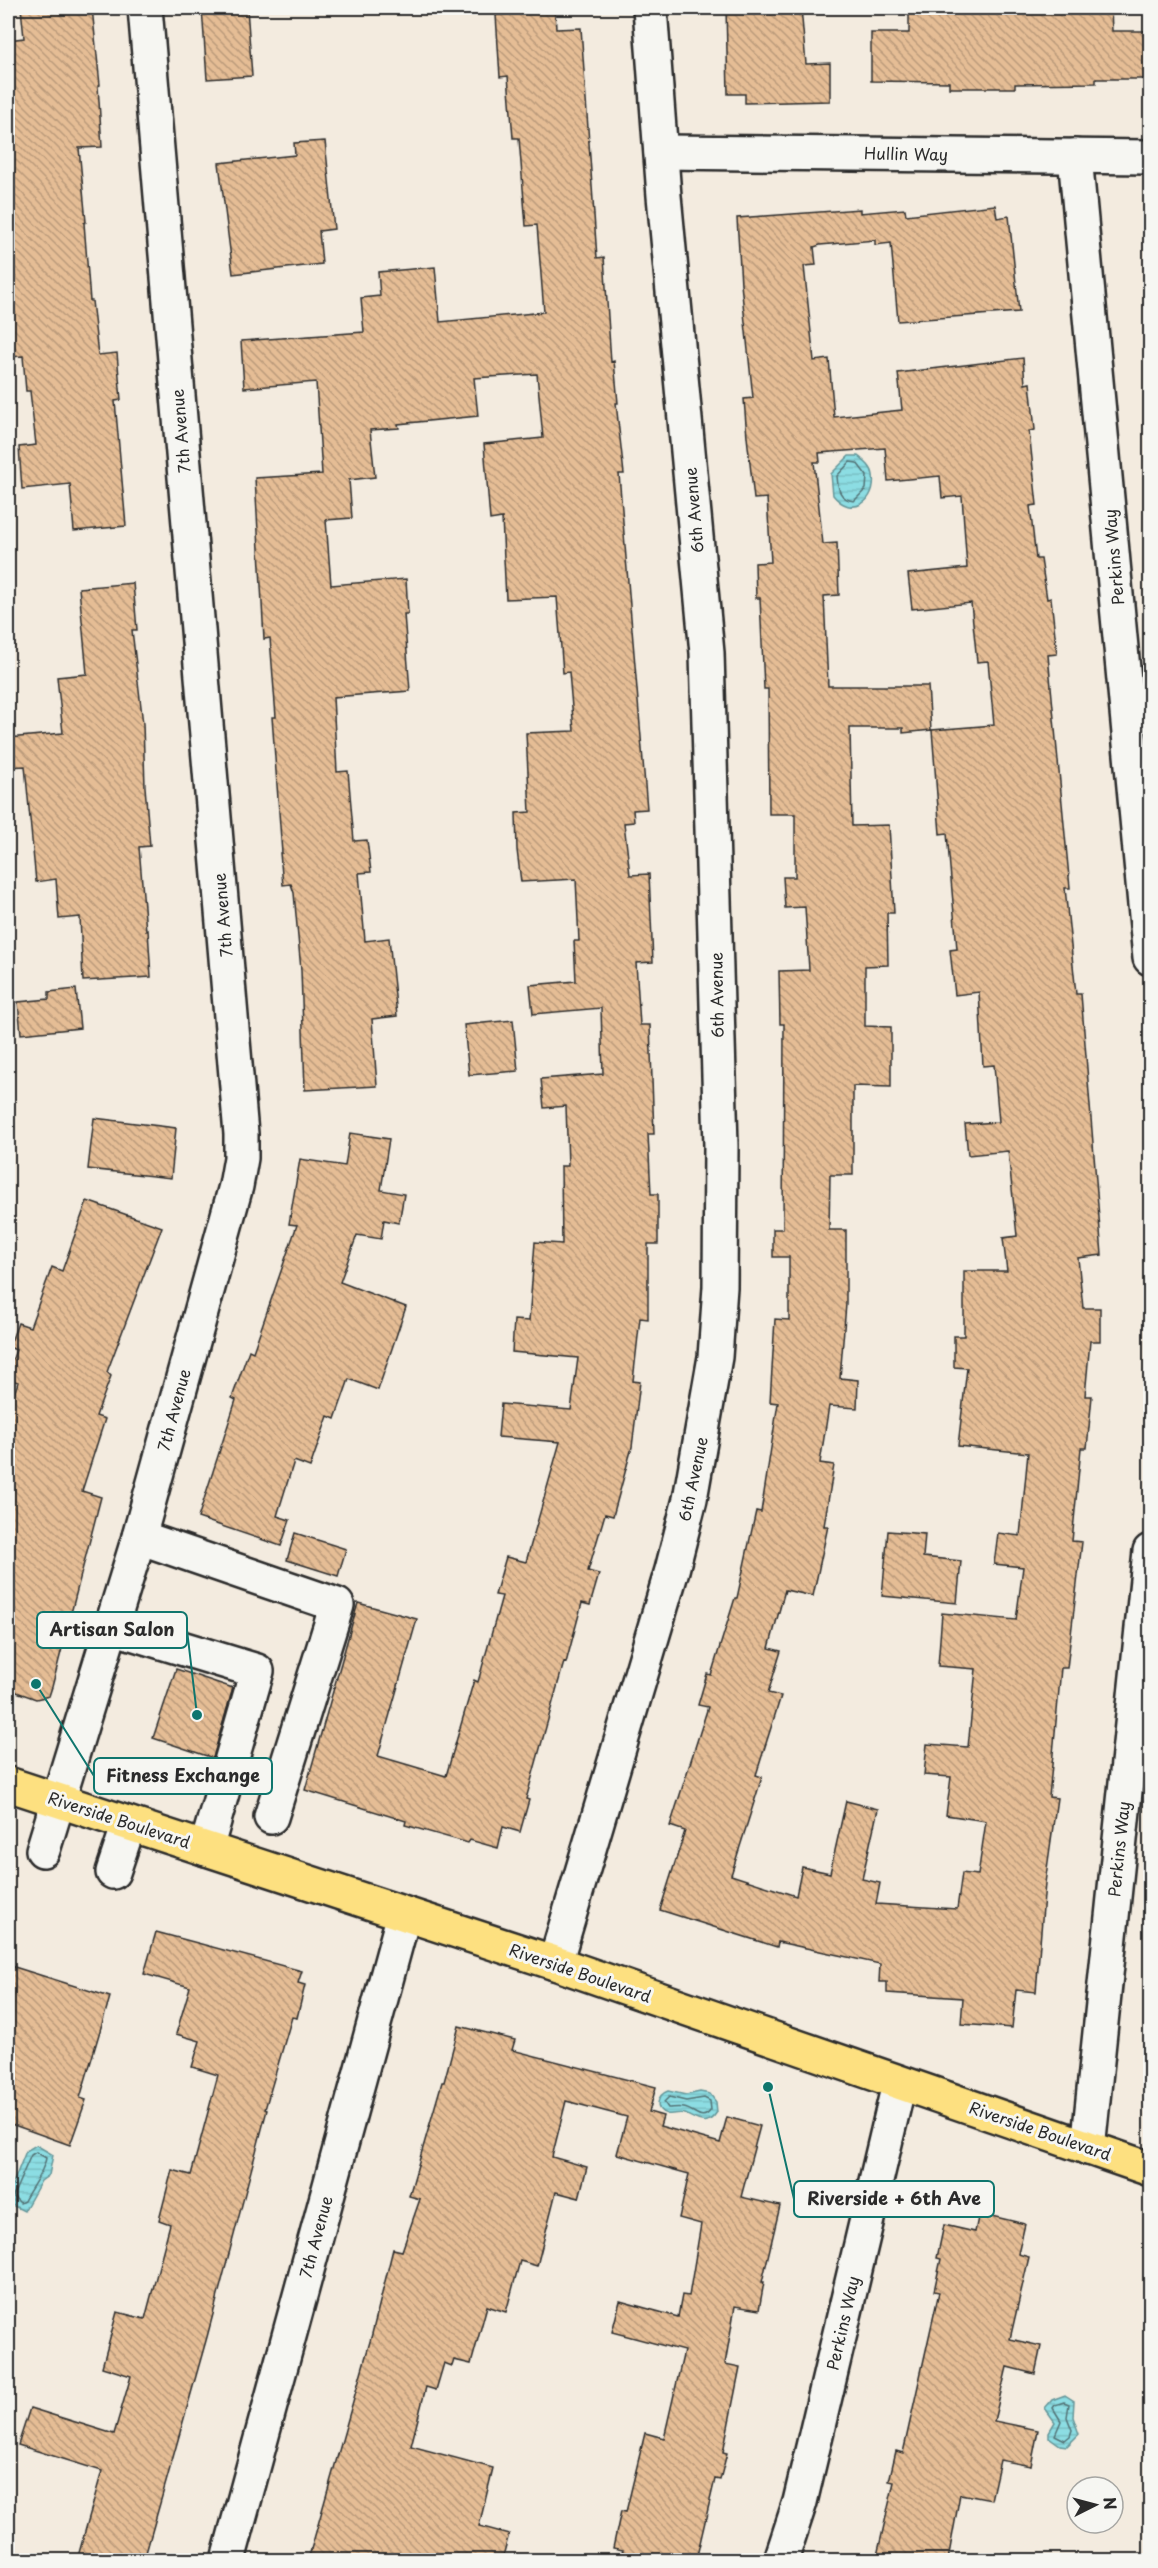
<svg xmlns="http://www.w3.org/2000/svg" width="1158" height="2568" viewBox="0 0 1158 2568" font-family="'Playpen Sans',sans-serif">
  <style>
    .water { fill: url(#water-rules); stroke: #659699; stroke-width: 1.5 }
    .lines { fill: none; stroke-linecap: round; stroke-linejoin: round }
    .shore { stroke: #527275; stroke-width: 1.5 }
    .building { fill: url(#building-back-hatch); stroke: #2b2b2b; stroke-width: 1.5; fill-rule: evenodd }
    .minor-casing { stroke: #2b2b2b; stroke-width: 38 }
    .major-casing { stroke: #2b2b2b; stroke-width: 38 }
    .minor { stroke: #f6f6f2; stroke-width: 33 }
    .major { stroke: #fde080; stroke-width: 33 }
    .labels { text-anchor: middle; stroke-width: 6; stroke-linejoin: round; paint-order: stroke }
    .street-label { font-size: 16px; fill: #2b2b2b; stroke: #f6f6f2 }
    .leader { fill: none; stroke: #0f766e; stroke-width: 2 }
    .callout-dot { fill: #0f766e; stroke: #f6f6f2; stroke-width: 2 }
    .callout { fill: #f6f6f2; stroke: #0f766e; stroke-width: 2 }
    .callout-label { font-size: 18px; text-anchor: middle; font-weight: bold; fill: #2b2b2b }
  </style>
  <defs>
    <pattern id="water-rules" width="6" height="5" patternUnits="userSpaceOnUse" patternTransform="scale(1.5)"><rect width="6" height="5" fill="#8cdde3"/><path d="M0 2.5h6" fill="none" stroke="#79bec3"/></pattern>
    <pattern id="building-back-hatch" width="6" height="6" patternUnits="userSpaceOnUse" patternTransform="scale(1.5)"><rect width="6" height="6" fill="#e5bd95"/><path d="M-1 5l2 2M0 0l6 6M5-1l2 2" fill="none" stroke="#ba9a7a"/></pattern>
  </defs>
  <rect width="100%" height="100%" fill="#f3ebdf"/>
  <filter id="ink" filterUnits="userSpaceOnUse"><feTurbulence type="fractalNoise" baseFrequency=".0167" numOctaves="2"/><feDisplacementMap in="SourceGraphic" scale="12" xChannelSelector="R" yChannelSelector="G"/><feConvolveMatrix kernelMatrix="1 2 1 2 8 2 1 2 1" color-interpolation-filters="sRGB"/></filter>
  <g filter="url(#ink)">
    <!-- water -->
    <g class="water">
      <path d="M 849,456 L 858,456 C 864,461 872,467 873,475 C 877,501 852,519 833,495 L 831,474 Z"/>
      <path d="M 668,2091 L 686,2095 L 700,2092 L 710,2094 L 716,2102 L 717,2112 C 707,2128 698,2120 685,2114 C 679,2112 673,2115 667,2114 C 653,2110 657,2095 668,2091 Z"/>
      <path d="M 36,2145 L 53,2155 L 49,2175 L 41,2181 L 24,2211 L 8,2203 L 8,2196 L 26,2151 Z"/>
      <path d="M 1065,2395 L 1074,2401 L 1073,2417 L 1079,2434 L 1067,2446 L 1060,2445 L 1049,2437 L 1049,2432 L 1055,2422 L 1045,2408 L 1052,2400 Z"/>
    </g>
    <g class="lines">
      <!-- shore -->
      <g class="shore">
        <path d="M 850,462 L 857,463 L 867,476 L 866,489 L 854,501 C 839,499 838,489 837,476 Z"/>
        <path d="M 669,2097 L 686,2101 L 704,2098 L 710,2101 L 711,2110 C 702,2123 695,2110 684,2108 C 679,2107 673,2108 668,2108 L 664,2102 Z"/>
        <path d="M 36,2152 L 46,2158 C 44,2172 31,2187 24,2201 L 20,2203 L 13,2196 L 31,2155 Z"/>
        <path d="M 1064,2402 L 1069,2404 L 1067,2417 L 1072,2430 L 1070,2436 L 1065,2440 L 1055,2435 L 1061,2421 L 1053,2408 L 1055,2405 Z"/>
      </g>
    </g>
    <!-- building -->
    <g class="building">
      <path d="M 21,8 L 92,8 L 100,85 L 98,86 L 102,147 L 79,148 L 86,222 L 84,223 L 90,301 L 92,301 L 98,355 L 117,353 L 121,400 L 115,401 L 126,526 L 74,531 L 70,484 L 22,489 L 19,447 L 36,445 L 30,391 L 26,391 L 23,356 L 8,357 L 8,40 L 24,38 Z"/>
      <path d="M 202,8 L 247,8 L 252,76 L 207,79 Z"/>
      <path d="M 726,8 L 801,8 L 806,64 L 830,63 L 830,101 L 745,103 L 745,94 L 728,94 Z"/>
      <path d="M 909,8 L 1111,8 L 1112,31 L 1150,31 L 1150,79 L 1096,79 L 1096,83 L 1015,84 L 1015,88 L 949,88 L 949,82 L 871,81 L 871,33 L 909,33 Z"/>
      <path d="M 555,11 L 556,29 L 581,28 L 597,258 L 604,257 L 611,362 L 614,361 L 618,403 L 616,403 L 624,474 L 619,474 L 647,809 L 633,810 L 634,822 L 624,823 L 630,875 L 649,874 L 653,962 L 636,963 L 640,1025 L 650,1025 L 654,1134 L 648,1134 L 651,1194 L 658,1194 L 658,1244 L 648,1244 L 648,1319 L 640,1318 L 633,1381 L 640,1382 L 632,1447 L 613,1516 L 605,1514 L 588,1571 L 599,1574 L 590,1605 L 582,1603 L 566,1663 L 564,1662 L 526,1799 L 529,1800 L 520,1832 L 503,1827 L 498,1848 L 470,1840 L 468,1843 L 405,1825 L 406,1821 L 305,1790 L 358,1603 L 417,1619 L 378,1756 L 446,1776 L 474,1680 L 478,1682 L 502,1596 L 495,1595 L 506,1557 L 526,1562 L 560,1442 L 498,1437 L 501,1404 L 571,1410 L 578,1358 L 512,1352 L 514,1320 L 529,1321 L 535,1242 L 562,1244 L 561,1166 L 568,1166 L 566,1106 L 544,1108 L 541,1079 L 603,1074 L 601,1008 L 533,1014 L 530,985 L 576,981 L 574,941 L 579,941 L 576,879 L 521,882 L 517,850 L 516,813 L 530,812 L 526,733 L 574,731 L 569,672 L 563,673 L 557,597 L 506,599 L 502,518 L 490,520 L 484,444 L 543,438 L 537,374 L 474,378 L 478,416 L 398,424 L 399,428 L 370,430 L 375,477 L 349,480 L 352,518 L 326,520 L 331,585 L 406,579 L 408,614 L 404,614 L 410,691 L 333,697 L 337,772 L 348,771 L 354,841 L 367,840 L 371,872 L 359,873 L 365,941 L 389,938 L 397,1016 L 372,1019 L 377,1086 L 305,1090 L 301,970 L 294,893 L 291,884 L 283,885 L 280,853 L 282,853 L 272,717 L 276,717 L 270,638 L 264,639 L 255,478 L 322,474 L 316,382 L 244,388 L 241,341 L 364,332 L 361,298 L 380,296 L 378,272 L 435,267 L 440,322 L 544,312 L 537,225 L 526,226 L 519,138 L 513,138 L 508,76 L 500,77 L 496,15 Z"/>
      <path d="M 325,141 L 334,229 L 319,231 L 322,264 L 233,274 L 219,163 L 295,155 L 294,143 Z"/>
      <path d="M 995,205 L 997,218 L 1009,216 L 1019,312 L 898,321 L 891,243 L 875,245 L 875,240 L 820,245 L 814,247 L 816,265 L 804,266 L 814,361 L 829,359 L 834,417 L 902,410 L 898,373 L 1023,358 L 1025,384 L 1030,383 L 1035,430 L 1029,431 L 1037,505 L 1030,506 L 1036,559 L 1041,559 L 1047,599 L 1051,598 L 1057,654 L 1048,655 L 1070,888 L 1065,888 L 1076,994 L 1081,994 L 1102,1255 L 1078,1258 L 1083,1308 L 1100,1308 L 1100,1341 L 1090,1341 L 1085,1396 L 1092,1396 L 1087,1448 L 1081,1448 L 1072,1541 L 1082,1542 L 1067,1668 L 1061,1668 L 1049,1797 L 1057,1798 L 1045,1883 L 1036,1992 L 1016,1990 L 1012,2028 L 961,2024 L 963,1998 L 887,1993 L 887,1982 L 879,1982 L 880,1964 L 778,1942 L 777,1947 L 660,1910 L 685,1831 L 670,1826 L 708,1707 L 698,1705 L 707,1674 L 711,1675 L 735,1598 L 737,1598 L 756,1511 L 761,1512 L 778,1403 L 770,1402 L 775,1319 L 789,1320 L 789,1257 L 773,1257 L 773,1229 L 783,1229 L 784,1024 L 780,1024 L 779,971 L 809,970 L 805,907 L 785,908 L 783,877 L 795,877 L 795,814 L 769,814 L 768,689 L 764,689 L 760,598 L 756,598 L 755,563 L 771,562 L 767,498 L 754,499 L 747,437 L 744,399 L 753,398 L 741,284 L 737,218 L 860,209 L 860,213 L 905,209 L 906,215 ZM 885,448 L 888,481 L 940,476 L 942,498 L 962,496 L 967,568 L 908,574 L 912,609 L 971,603 L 977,662 L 988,661 L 994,725 L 932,730 L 940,834 L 947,833 L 957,949 L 950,950 L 955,995 L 979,992 L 983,1066 L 994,1065 L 999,1122 L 965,1124 L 968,1155 L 1008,1151 L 1017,1236 L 1003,1238 L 1007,1271 L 964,1271 L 964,1336 L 954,1336 L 954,1367 L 967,1368 L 958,1446 L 1028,1453 L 1020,1536 L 998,1533 L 994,1564 L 1023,1567 L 1016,1620 L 942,1613 L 938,1666 L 976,1669 L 968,1747 L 927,1744 L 924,1775 L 951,1777 L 946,1815 L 986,1821 L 978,1875 L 962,1873 L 957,1909 L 876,1904 L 880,1883 L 862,1879 L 878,1809 L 846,1801 L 830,1873 L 802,1867 L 796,1896 L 731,1875 L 762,1777 L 756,1775 L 781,1696 L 768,1693 L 781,1651 L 769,1648 L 785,1590 L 813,1596 L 828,1526 L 824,1526 L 834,1465 L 820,1463 L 829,1406 L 857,1408 L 858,1380 L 840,1378 L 846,1304 L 846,1230 L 829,1230 L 830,1175 L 853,1175 L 853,1086 L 891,1087 L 891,1027 L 865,1026 L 865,966 L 888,965 L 887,913 L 894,913 L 889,825 L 852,826 L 850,728 L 903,728 L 903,733 L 931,730 L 928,686 L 828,686 L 824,596 L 839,595 L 837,543 L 823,544 L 814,462 L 820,462 L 819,453 Z"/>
      <path d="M 133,583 L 137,630 L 132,630 L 143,724 L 145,787 L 150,846 L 139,847 L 146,931 L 148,930 L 151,977 L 83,981 L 80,917 L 59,919 L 56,879 L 36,882 L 25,766 L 9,767 L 8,738 L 63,733 L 57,677 L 87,674 L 79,588 Z"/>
      <path d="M 76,989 L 80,1028 L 21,1034 L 18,1002 L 49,999 L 49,992 Z"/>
      <path d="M 513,1020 L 518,1071 L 469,1075 L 464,1025 Z"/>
      <path d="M 94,1118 L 176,1128 L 171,1178 L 88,1169 Z"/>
      <path d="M 350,1133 L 389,1139 L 381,1190 L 404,1194 L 399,1223 L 384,1220 L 381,1239 L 357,1235 L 340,1282 L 406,1307 L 378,1390 L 349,1379 L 335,1419 L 328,1416 L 310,1467 L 294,1461 L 277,1516 L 290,1520 L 281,1546 L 198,1518 L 236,1400 L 232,1398 L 249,1350 L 253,1352 L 297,1225 L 289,1224 L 300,1159 L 345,1166 Z"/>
      <path d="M 87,1201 L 162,1227 L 107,1372 L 111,1376 L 96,1416 L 105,1419 L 82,1491 L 101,1497 L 52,1687 L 49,1696 L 36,1699 L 8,1689 L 8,1413 L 18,1382 L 8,1379 L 8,1372 L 16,1350 L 9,1347 L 18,1323 L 30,1327 L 52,1267 L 62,1271 Z"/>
      <path d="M 888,1531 L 925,1534 L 923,1557 L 961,1561 L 957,1603 L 882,1596 Z"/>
      <path d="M 295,1533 L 346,1549 L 338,1576 L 287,1560 Z"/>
      <path d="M 176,1669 L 233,1688 L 213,1758 L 153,1738 Z"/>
      <path d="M 156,1932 L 302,1971 L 298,1983 L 305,1985 L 297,2018 L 292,2017 L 265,2109 L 267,2110 L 207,2337 L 144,2560 L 77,2560 L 102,2471 L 18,2445 L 30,2408 L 114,2434 L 131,2376 L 102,2367 L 117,2312 L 145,2319 L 170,2224 L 159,2220 L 172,2170 L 191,2175 L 218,2075 L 192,2067 L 200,2041 L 176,2034 L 190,1987 L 144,1974 Z"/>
      <path d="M 8,1965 L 110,1997 L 80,2098 L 86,2100 L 70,2145 L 8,2123 Z"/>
      <path d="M 459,2026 L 515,2040 L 512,2050 L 656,2087 L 649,2112 L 663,2116 L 660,2126 L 720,2143 L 727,2117 L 760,2126 L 741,2197 L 780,2206 L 762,2282 L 764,2282 L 759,2310 L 735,2306 L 725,2364 L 740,2367 L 723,2452 L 727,2453 L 720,2480 L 715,2479 L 696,2560 L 620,2560 L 623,2550 L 613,2548 L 621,2511 L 626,2512 L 645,2433 L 664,2438 L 684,2351 L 612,2332 L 620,2301 L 678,2317 L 682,2295 L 689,2296 L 701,2224 L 679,2218 L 689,2174 L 617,2154 L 627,2117 L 566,2101 L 552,2157 L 587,2167 L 579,2198 L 556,2192 L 537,2266 L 520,2261 L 506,2312 L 487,2306 L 471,2364 L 454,2360 L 452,2366 L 444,2363 L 436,2390 L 426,2387 L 411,2446 L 493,2468 L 479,2526 L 509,2534 L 502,2560 L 308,2560 L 371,2338 L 393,2249 L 402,2251 L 420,2199 L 409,2196 L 442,2082 L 444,2082 Z"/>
      <path d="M 979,2213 L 1025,2224 L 1018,2254 L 1029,2257 L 1010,2339 L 1041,2346 L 1035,2374 L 1007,2367 L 994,2421 L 1038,2430 L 1031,2466 L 1000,2460 L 991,2500 L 960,2494 L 948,2560 L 876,2560 L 894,2482 L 889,2481 L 896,2451 L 903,2453 L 939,2292 L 934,2291 L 941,2259 L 937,2258 L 944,2225 L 975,2232 Z"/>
    </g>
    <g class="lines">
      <defs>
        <g id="minor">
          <path d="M 661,152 L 1150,157"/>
          <path d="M 1075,156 L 1150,958"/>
          <path d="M 139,1537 L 337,1605 L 271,1817"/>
          <path d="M 112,1627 L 257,1671 L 206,1849"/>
          <path d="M 43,1850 L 139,1537 L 236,1186 L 241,1158 L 241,1134 L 145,8"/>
          <path d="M 113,1872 L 129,1824"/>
          <path d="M 555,1963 L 672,1570 L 690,1499 L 715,1357 L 720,1287 L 721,1146 L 707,653 L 664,196 L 650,8"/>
          <path d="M 1088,2148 L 1150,1551"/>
          <path d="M 228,2560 L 404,1914"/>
          <path d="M 781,2560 L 800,2502 L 899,2084"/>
        </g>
        <path id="major" d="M 8,1784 L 555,1963 L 1150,2169"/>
      </defs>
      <!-- minor casing -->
      <use href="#minor" class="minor-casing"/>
      <!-- major casing -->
      <use href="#major" class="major-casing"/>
      <!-- minor -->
      <use href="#minor" class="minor"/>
      <!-- major -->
      <use href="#major" class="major"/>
    </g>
  </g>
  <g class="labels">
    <!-- street labels -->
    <g class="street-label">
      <text transform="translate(906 154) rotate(1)" y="6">Hullin Way</text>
      <text transform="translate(181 431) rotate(-95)" y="6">7th Avenue</text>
      <text transform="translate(694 510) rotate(-95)" y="6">6th Avenue</text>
      <text transform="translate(1114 557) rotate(-95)" y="6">Perkins Way</text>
      <text transform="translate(223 915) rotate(-95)" y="6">7th Avenue</text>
      <text transform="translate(717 995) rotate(-91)" y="6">6th Avenue</text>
      <text transform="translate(174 1410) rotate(-75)" y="6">7th Avenue</text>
      <text transform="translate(693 1479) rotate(-78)" y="6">6th Avenue</text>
      <text transform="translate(119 1820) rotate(18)" y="6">Riverside Boulevard</text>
      <text transform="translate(1119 1849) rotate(-84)" y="6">Perkins Way</text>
      <text transform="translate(580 1973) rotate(19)" y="6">Riverside Boulevard</text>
      <text transform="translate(1040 2131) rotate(19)" y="6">Riverside Boulevard</text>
      <text transform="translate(316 2237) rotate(-75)" y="6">7th Avenue</text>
      <text transform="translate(843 2323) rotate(-77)" y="6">Perkins Way</text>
    </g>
  </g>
  <!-- callouts -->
  <path class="leader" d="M197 1715L187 1630M36 1684L94 1776M768 2087L794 2199"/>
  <g class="callout-dot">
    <circle cx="197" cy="1715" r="6"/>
    <circle cx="36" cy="1684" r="6"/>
    <circle cx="768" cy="2087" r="6"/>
  </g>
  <g class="callout">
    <rect x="37" y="1612" width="150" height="36" rx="6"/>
    <rect x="94" y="1758" width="178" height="36" rx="6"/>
    <rect x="794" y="2181" width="200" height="36" rx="6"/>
  </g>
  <g class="callout-label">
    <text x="112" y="1636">Artisan Salon</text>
    <text x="183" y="1782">Fitness Exchange</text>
    <text x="894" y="2205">Riverside + 6th Ave</text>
  </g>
  <!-- margin -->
  <rect width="1158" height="2568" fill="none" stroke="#f6f6f2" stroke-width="30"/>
  <rect x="15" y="15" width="1128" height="2538" fill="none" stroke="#2b2b2b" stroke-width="2" filter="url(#ink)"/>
  <!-- north arrow -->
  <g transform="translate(1095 2505) rotate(84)"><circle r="28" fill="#f6f6f2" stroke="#a5a5a2" stroke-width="1.5"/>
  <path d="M0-4.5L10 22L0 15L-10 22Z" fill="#2b2b2b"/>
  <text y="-9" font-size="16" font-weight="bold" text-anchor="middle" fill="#2b2b2b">N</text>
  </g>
</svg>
